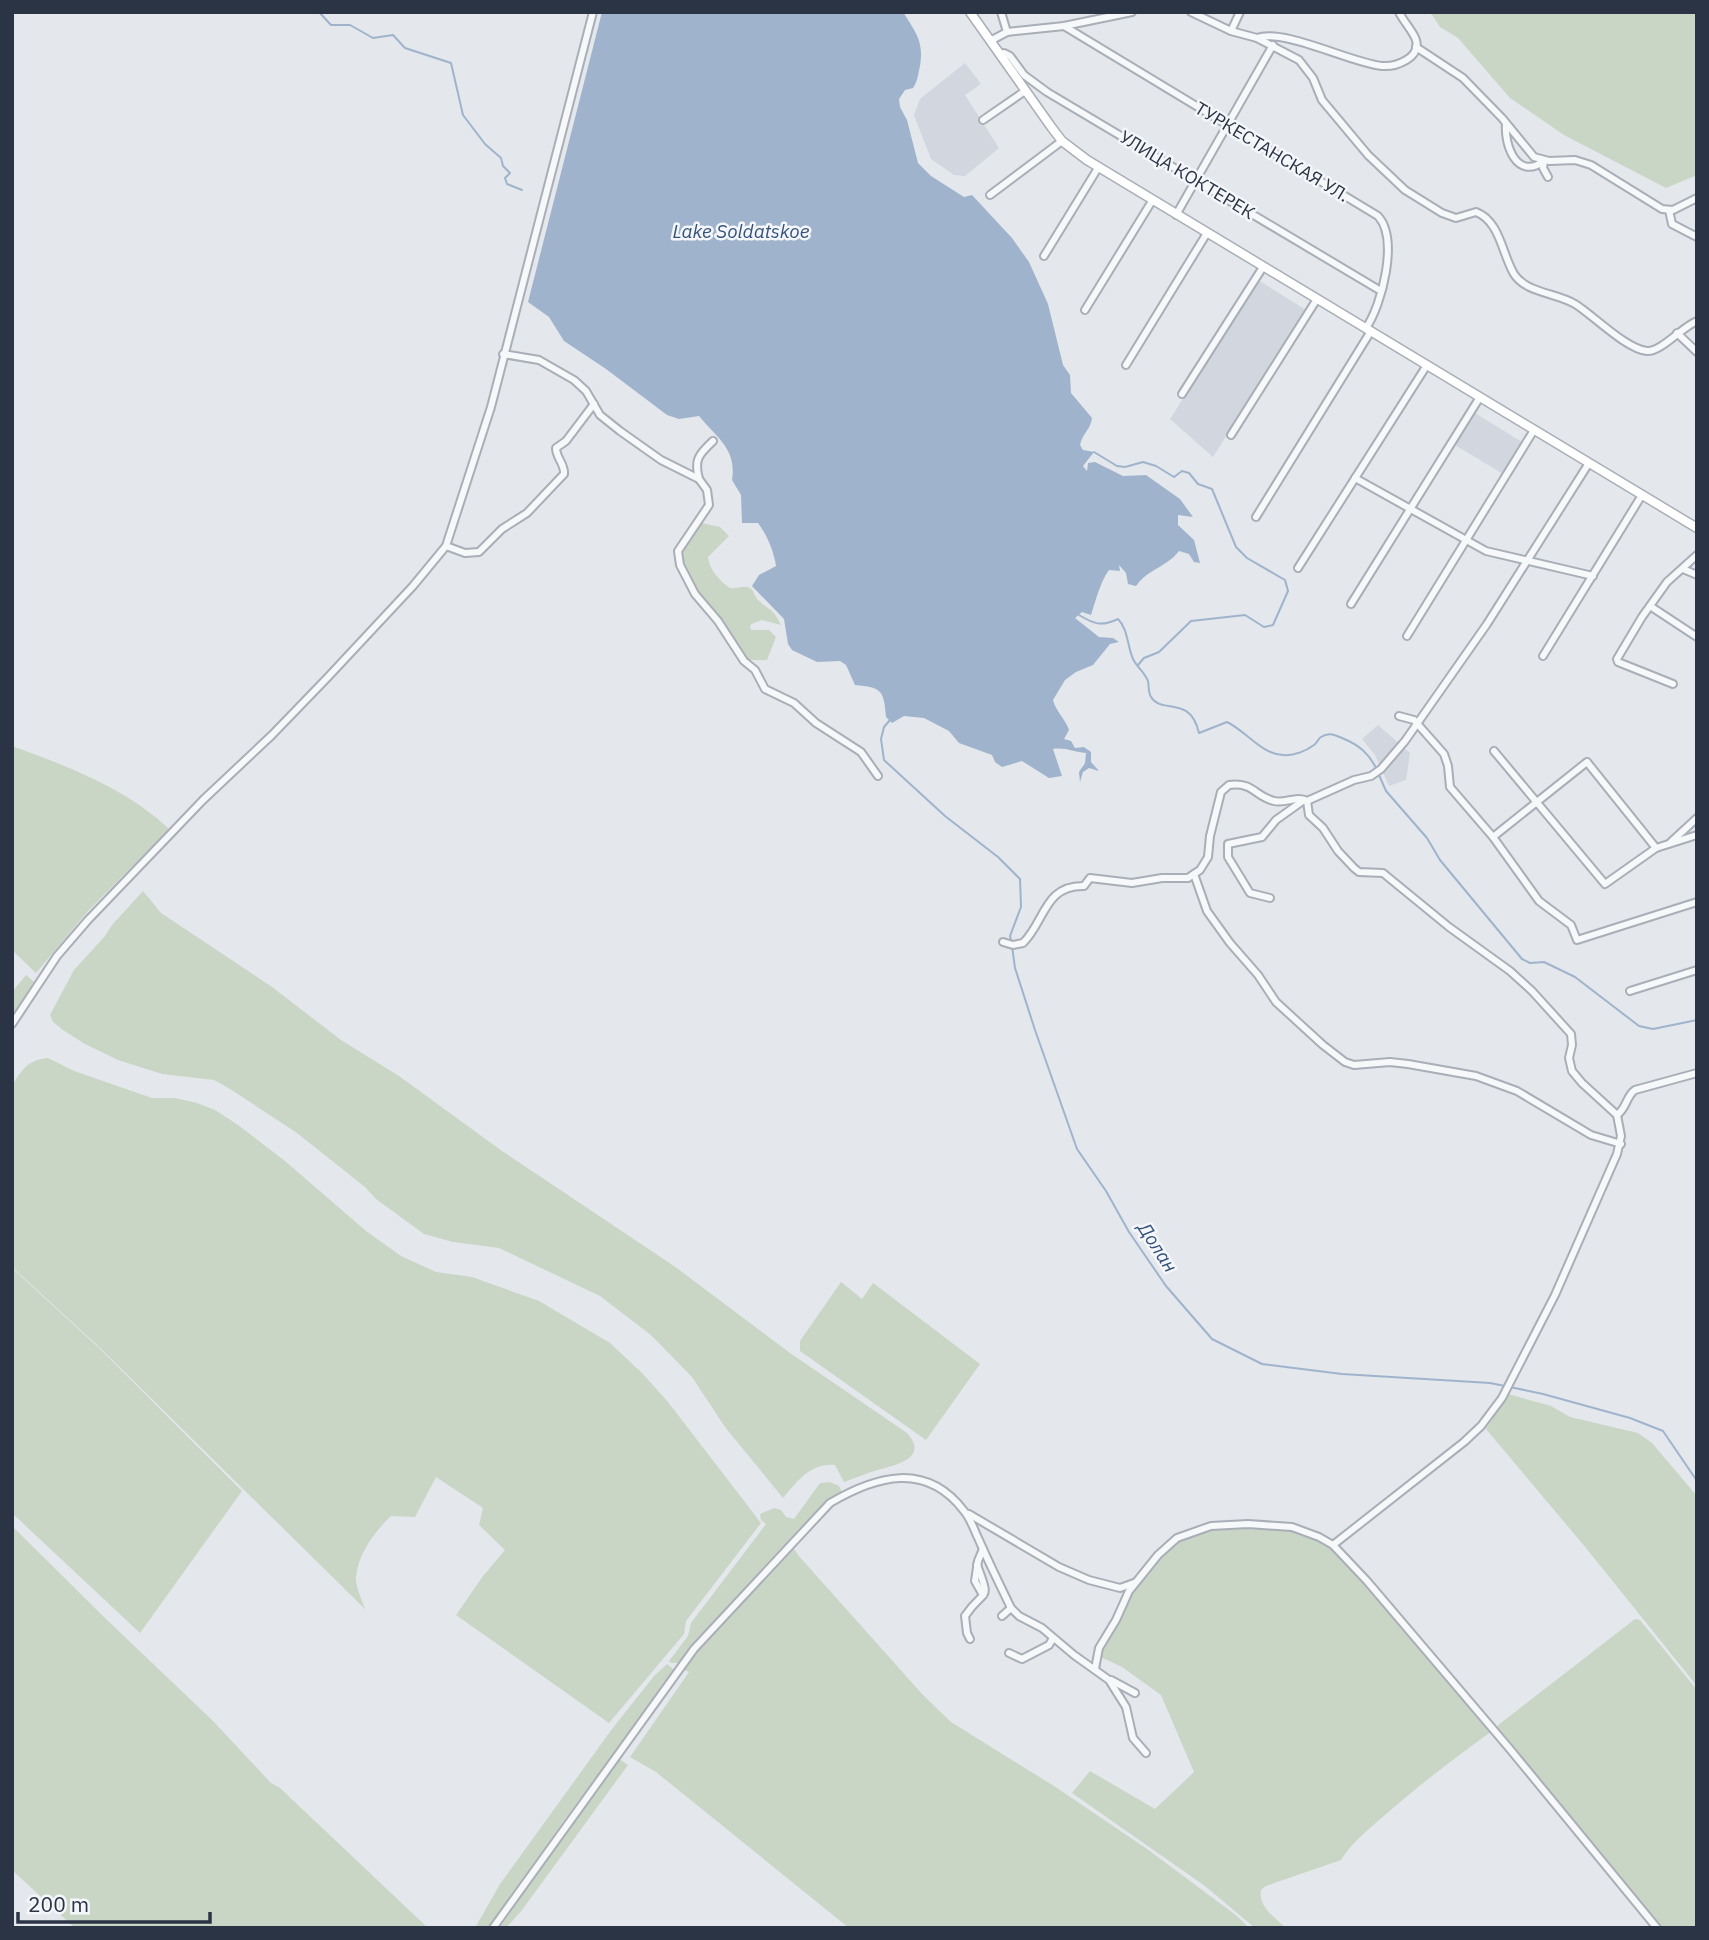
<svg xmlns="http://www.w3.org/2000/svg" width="1709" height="1940" viewBox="0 0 1709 1940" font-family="'IBM Plex Sans',sans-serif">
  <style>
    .built { fill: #d2d6de }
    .green { fill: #c9d6c5 }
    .water { fill: #9fb4cc }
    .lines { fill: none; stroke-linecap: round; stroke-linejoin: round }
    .stream { stroke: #9fb4cc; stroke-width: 2 }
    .street-casing { stroke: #a9aeb7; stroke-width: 10 }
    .secondary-casing { stroke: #a9aeb7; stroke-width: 11 }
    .street { stroke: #f7f8fa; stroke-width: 6 }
    .secondary { stroke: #fff; stroke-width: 8 }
    .labels { text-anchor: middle; stroke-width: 5; stroke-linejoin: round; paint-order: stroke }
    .street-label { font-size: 18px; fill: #2b3445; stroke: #f4f6f9 }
    .water-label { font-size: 19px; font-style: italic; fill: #34527a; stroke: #f4f6f9 }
  </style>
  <rect width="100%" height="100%" fill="#e4e7ec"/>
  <!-- built -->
  <g class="built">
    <path d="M 965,63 L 981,84 L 965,95 L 999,148 L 965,176 L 954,175 L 931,159 L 914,115 L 920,99 Z"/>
    <path d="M 1258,280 L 1306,310 L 1213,457 L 1170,419 Z"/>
    <path d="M 1475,413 L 1522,442 L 1503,474 L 1455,445 Z"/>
    <path d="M 1378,725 L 1410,753 L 1406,780 L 1389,786 L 1375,755 L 1362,739 Z"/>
  </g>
  <!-- green -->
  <g class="green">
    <path d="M 1430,12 L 1697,12 L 1697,175 L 1666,188 L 1564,135 L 1510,98 L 1458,38 L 1440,27 Z"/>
    <path d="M 702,523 L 720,527 L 729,536 L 708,557 C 709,570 720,581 730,588 C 735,589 743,586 747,587 C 754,588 754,596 758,600 C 769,610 774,609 781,625 L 762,620 L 751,624 L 750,628 L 752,630 L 769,630 L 776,637 L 767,660 L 747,660 C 732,641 677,577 680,554 C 682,542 694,532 702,523 Z"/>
    <path d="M 12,746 C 67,766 126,788 169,829 L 88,911 L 36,973 L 12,950 Z"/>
    <path d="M 143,891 L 161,913 L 272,987 L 341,1040 L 399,1076 L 502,1151 L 674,1266 L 790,1353 L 907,1433 C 932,1461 888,1466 871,1472 C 862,1475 853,1479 844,1482 L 835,1465 C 810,1463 798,1481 783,1498 L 725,1427 L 692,1377 L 651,1335 L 600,1296 L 499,1248 L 453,1242 L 424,1234 L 376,1199 L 365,1187 L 297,1133 L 230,1089 L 214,1080 L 162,1074 L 118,1060 L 85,1044 L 63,1030 L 53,1022 L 50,1015 L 74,970 L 105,936 L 112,925 Z"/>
    <path d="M 26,975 L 34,982 L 12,1016 L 12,992 Z"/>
    <path d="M 48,1058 L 74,1071 L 152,1098 L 175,1098 L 197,1103 L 215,1110 L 238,1125 L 285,1161 L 366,1231 L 401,1256 L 436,1272 L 472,1277 L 539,1301 L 610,1343 L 642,1373 L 668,1402 L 761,1523 L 686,1621 L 684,1634 L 609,1723 L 456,1615 L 483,1576 L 505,1550 L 479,1525 L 483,1508 L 436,1477 L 415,1517 L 391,1516 C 375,1531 358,1554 356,1577 C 355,1586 362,1600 365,1609 L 97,1345 L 12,1267 L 12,1086 C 22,1069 28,1060 48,1058 Z"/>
    <path d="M 12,1268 L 98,1347 L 242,1491 L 140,1633 L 12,1513 Z"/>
    <path d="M 841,1282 L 862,1299 L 873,1283 L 980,1364 L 926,1440 L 800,1351 L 800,1341 Z"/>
    <path d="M 1508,1394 L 1551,1406 L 1570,1417 L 1638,1433 L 1652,1443 L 1697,1496 L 1697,1686 L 1586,1548 L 1486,1429 Z"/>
    <path d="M 830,1482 L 839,1486 L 842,1492 L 833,1499 L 680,1663 L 671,1663 L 669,1661 L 688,1636 L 691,1623 L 766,1524 L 761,1520 L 760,1514 L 774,1508 L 781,1510 L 786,1517 L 794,1519 L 820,1483 Z"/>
    <path d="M 12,1526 L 106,1619 L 213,1721 L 271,1783 L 280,1788 L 428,1928 L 75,1928 L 12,1870 Z"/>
    <path d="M 1244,1527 C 1282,1527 1309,1530 1340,1555 L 1492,1731 C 1455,1758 1419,1785 1385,1815 C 1369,1829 1351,1843 1341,1860 L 1266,1886 L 1261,1890 C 1258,1906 1274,1917 1286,1928 L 1255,1928 L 1205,1886 L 1072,1793 L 1090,1771 L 1155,1809 L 1194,1772 L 1161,1695 L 1122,1667 L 1103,1658 L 1099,1660 C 1105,1628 1151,1555 1180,1540 C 1200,1529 1223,1529 1244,1527 Z"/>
    <path d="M 792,1546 L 798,1555 L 922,1694 L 951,1722 L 1054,1786 L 1147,1849 L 1237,1916 L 1249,1928 L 849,1928 L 656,1772 L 630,1757 L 689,1672 L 684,1670 L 683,1667 L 696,1649 Z"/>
    <path d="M 1635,1619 L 1640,1620 L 1697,1690 L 1697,1928 L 1662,1928 L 1497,1726 Z"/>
    <path d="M 667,1664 L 673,1669 L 672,1675 L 565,1819 L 491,1927 L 475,1928 L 500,1884 L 612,1729 L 654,1676 Z"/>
    <path d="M 619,1759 L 628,1765 L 522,1910 L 506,1928 L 500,1928 L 547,1856 Z"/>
  </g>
  <!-- water -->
  <path class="water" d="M 602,12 L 903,12 C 916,33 924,41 920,66 C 918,74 918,81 913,88 L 905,90 L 899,99 L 900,107 L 907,120 L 918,163 L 931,176 L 964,197 L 972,195 L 1012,238 L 1029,262 L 1048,304 L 1063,365 L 1070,375 L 1071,393 L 1092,418 C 1091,429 1082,434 1080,445 L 1083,450 L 1094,452 L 1083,466 L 1087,471 L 1088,463 L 1095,462 L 1123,476 L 1146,475 L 1180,499 L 1193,517 L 1178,515 L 1178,525 L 1194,540 L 1200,563 L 1194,562 L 1189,554 L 1179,551 C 1167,567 1148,569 1136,586 L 1128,584 L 1126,573 L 1119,565 L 1120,571 L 1109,570 C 1101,580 1095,602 1091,615 L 1082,612 L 1075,618 L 1099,637 L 1113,638 L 1119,642 L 1110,644 L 1093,665 L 1076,672 L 1065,680 L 1053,700 C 1056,712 1065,718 1069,730 L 1064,739 L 1071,741 L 1075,748 L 1084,747 L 1091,752 L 1091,762 L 1099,771 L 1089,768 L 1083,772 L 1080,782 L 1079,772 L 1085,763 L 1086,753 C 1074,752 1065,747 1053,749 L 1062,776 L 1049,778 L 1022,761 L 1002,767 L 995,762 L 992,755 L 959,743 L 949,731 L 924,718 L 904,716 L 892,723 L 886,717 C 884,691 882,687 855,685 L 846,665 L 840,661 L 817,662 L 792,650 L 788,644 L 784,619 L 752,586 L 759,575 L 776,566 C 774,552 767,535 758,523 L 742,523 L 741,495 L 732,480 C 737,449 717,438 699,416 L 679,419 L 667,415 L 606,369 L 564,341 L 549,317 L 528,302 Z"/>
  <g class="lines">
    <!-- stream -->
    <g class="stream">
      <path d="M 319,12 L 331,25 L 350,25 L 373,38 L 393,35 L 405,48 L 451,63 L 463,115 L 485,144 L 501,158 L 503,166 L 510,173 L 505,178 L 507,184 L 522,190"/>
      <path d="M 1094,452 L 1117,466 L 1125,467 L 1143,462 L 1156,466 L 1174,477 L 1182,471 L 1189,473 L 1198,484 L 1212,489 L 1236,547 L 1247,558 L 1285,580 L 1288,591 L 1273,625 L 1264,627 L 1245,615 L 1191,621 L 1159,652 L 1144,658 L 1138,665"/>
      <path d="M 1079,615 C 1094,624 1101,627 1118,619 C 1128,629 1127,645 1133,659 C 1137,667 1145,673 1148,681 C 1149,686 1148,692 1151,697 C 1162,715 1190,694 1199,733 L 1227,722 C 1246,731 1261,754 1283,755 C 1294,756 1306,751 1314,745 C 1317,743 1318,739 1321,737 C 1329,732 1334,735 1342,738 C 1359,745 1369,753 1377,770"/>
      <path d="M 890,720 L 884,727 L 881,739 L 884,760 L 945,816 L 998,857 L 1020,879 L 1021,907 L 1010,936 L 1011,940"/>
      <path d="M 1379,775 L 1386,791 L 1427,838 L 1440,860 L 1522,959 L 1530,963 L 1544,962 L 1575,977 L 1639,1026 L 1653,1029 L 1697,1020"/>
      <path d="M 1012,946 L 1015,968 L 1035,1030 L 1077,1149 L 1106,1191 L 1129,1232 L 1166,1286 L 1212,1339 L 1262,1364 L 1342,1374 L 1490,1383 L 1505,1386"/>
      <path d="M 1510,1387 L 1543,1394 L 1630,1418 L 1663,1431 L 1697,1481"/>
    </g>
    <defs>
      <g id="street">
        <path d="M 1001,12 L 1007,32"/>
        <path d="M 1191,12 L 1231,31 L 1257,38 L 1299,60 L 1313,78 L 1322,100 L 1368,155 L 1405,190 L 1442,213 L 1456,218 L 1476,212 C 1500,221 1502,254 1514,274 C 1526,293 1557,293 1575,304 C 1593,315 1626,349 1647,351 C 1661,352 1682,327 1697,321"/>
        <path d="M 1064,26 L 1378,216 C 1399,239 1382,305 1366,328"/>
        <path d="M 1231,31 L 1240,12"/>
        <path d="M 1257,38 C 1284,28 1351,63 1382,66 C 1396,67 1421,58 1416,40 C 1413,31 1403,21 1399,12"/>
        <path d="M 990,41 L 1007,32 L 1064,26 L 1132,12"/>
        <path d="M 1416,47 L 1463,78 L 1502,118 L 1534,157 L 1549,161 L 1575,160 L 1591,165 L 1662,209 L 1673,210 L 1697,198"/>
        <path d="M 1000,55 L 1004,53 L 1010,56 L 1024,75 L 1047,92 L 1381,291"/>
        <path d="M 983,120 L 1025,91"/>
        <path d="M 1506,124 C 1504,145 1517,181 1544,161 L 1543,168 L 1548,177"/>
        <path d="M 990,195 L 1062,141"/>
        <path d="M 1669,210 L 1672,224 L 1697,237"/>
        <path d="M 1176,215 L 1273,45"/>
        <path d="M 1044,256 L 1098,168"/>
        <path d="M 1085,310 L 1152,201"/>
        <path d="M 1677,333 L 1697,352"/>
        <path d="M 503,354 L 539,360 L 574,380 L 586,391 L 600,415 L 620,431 L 661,460 L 699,479 L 707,490 L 709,505 L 678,551 L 680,565 L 695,594 L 718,621 L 744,661 L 755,670 L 765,689 L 794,703 L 816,723 L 861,752 L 878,776"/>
        <path d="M 1126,365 L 1207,233"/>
        <path d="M 1182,394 L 1263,267"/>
        <path d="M 1231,435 L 1317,299"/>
        <path d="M 1355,478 L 1486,551 L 1593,576"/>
        <path d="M 699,479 C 694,460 698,455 713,441"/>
        <path d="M 1256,517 L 1371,331"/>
        <path d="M 446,546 L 465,553 L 479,552 L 502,529 L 527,513 L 564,474 C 565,464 556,458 556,448 L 566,441 L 594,404"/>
        <path d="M 1298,568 L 1427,365"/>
        <path d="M 1683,569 L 1697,575"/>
        <path d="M 1351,604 L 1480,397"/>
        <path d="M 1650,606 L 1697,637"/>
        <path d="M 1407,636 L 1534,430"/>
        <path d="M 1543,656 L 1642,495"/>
        <path d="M 1673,684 L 1618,662 L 1617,659 L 1642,617 L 1667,582 L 1697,555"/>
        <path d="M 1399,716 L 1414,720 L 1444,754 L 1448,766 L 1450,787 L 1493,837 L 1539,901 L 1571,925 L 1577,940 L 1697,902"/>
        <path d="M 1494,751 L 1605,884 L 1656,848 L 1697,835"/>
        <path d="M 1307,801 L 1309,815 L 1323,828 L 1338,851 L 1354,868 L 1359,872 L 1383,873 L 1449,927 L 1510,971 L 1532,991 L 1571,1034 L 1572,1045 L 1569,1058 L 1572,1071 L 1582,1083 L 1617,1115 L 1621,1136 L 1617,1154 L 1555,1295 L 1502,1398 L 1481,1426 L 1464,1442 L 1333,1545"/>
        <path d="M 1493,837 L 1587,762 L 1656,848"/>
        <path d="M 1671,842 L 1697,818"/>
        <path d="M 1194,874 L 1207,911 L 1230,943 L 1258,975 L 1276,1002 L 1323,1045 L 1345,1062 L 1354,1065 L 1390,1062 L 1408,1064 L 1476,1076 L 1517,1091 L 1591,1135 L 1621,1144"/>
        <path d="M 1270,898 L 1250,893 L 1228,857 L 1228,844 L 1262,837 L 1276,820 L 1304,800"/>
        <path d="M 1003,942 L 1013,945 L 1023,943 C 1045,922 1044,885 1084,886 L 1090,878 L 1132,883 L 1162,878 L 1188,878 L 1200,870 L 1208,857 L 1210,836 L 1221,792 L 1229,785 C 1254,782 1254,796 1274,801 C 1286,804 1296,795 1307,801 L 1354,780 L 1371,776 L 1381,769 L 1405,741 L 1487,624 L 1589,463"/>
        <path d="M 1630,991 L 1697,970"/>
        <path d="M 12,1024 L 57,956 L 88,920 L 203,800 L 272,735 L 328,677 L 413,586 L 446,546 L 491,407 L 593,12"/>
        <path d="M 1617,1115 C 1627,1108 1626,1096 1635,1090 L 1697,1073"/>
        <path d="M 969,1514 L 1059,1567 L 1089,1580 L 1120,1588 L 1134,1583"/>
        <path d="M 983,1549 L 978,1561 L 975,1581 L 983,1595"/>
        <path d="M 1002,1616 L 1011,1608"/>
        <path d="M 970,1639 L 967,1633 L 965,1616 C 984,1587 992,1604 977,1565"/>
        <path d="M 1009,1653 L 1022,1659 L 1049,1645 L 1053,1638"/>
        <path d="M 1095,1669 L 1099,1648 L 1116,1620 L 1129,1591 L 1158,1555 L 1177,1538 L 1211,1526 L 1248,1524 L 1292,1527 L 1319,1537 L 1333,1545 L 1367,1581 L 1509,1748 L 1657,1928"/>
        <path d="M 1111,1680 L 1135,1693"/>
        <path d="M 493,1928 L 694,1649 L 830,1503 C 876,1476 926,1461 964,1511 C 971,1519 974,1530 979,1540 C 989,1563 1000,1585 1011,1608 L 1019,1616 L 1042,1628 L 1074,1655 L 1109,1680 L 1126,1707 L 1133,1738 L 1146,1753"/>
      </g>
      <path id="secondary" d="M 970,12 L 1052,128 L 1062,141 L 1087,160 L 1697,528"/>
    </defs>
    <!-- street casing -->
    <use href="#street" class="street-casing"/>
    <!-- secondary casing -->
    <use href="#secondary" class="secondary-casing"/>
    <!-- street -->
    <use href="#street" class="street"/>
    <!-- secondary -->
    <use href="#secondary" class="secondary"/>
  </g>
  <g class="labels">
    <!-- street labels -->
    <g class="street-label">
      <text transform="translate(1272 152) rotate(31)" y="6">ТУРКЕСТАНСКАЯ УЛ.</text>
      <text transform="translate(1187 175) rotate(31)" y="6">УЛИЦА КОКТЕРЕК</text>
    </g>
    <!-- water labels -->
    <g class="water-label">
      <text x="741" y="238">Lake Soldatskoe</text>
      <text transform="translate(1158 1247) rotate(57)" y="7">Долан</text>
    </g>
  </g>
  <!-- border -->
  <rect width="1709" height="1940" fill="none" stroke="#2b3445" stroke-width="28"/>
  <!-- scale -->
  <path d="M18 1912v10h192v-10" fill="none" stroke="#2b3445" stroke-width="3.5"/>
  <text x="28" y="1912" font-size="21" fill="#2b3445" stroke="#f4f6f9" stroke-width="5" paint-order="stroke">200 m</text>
</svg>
